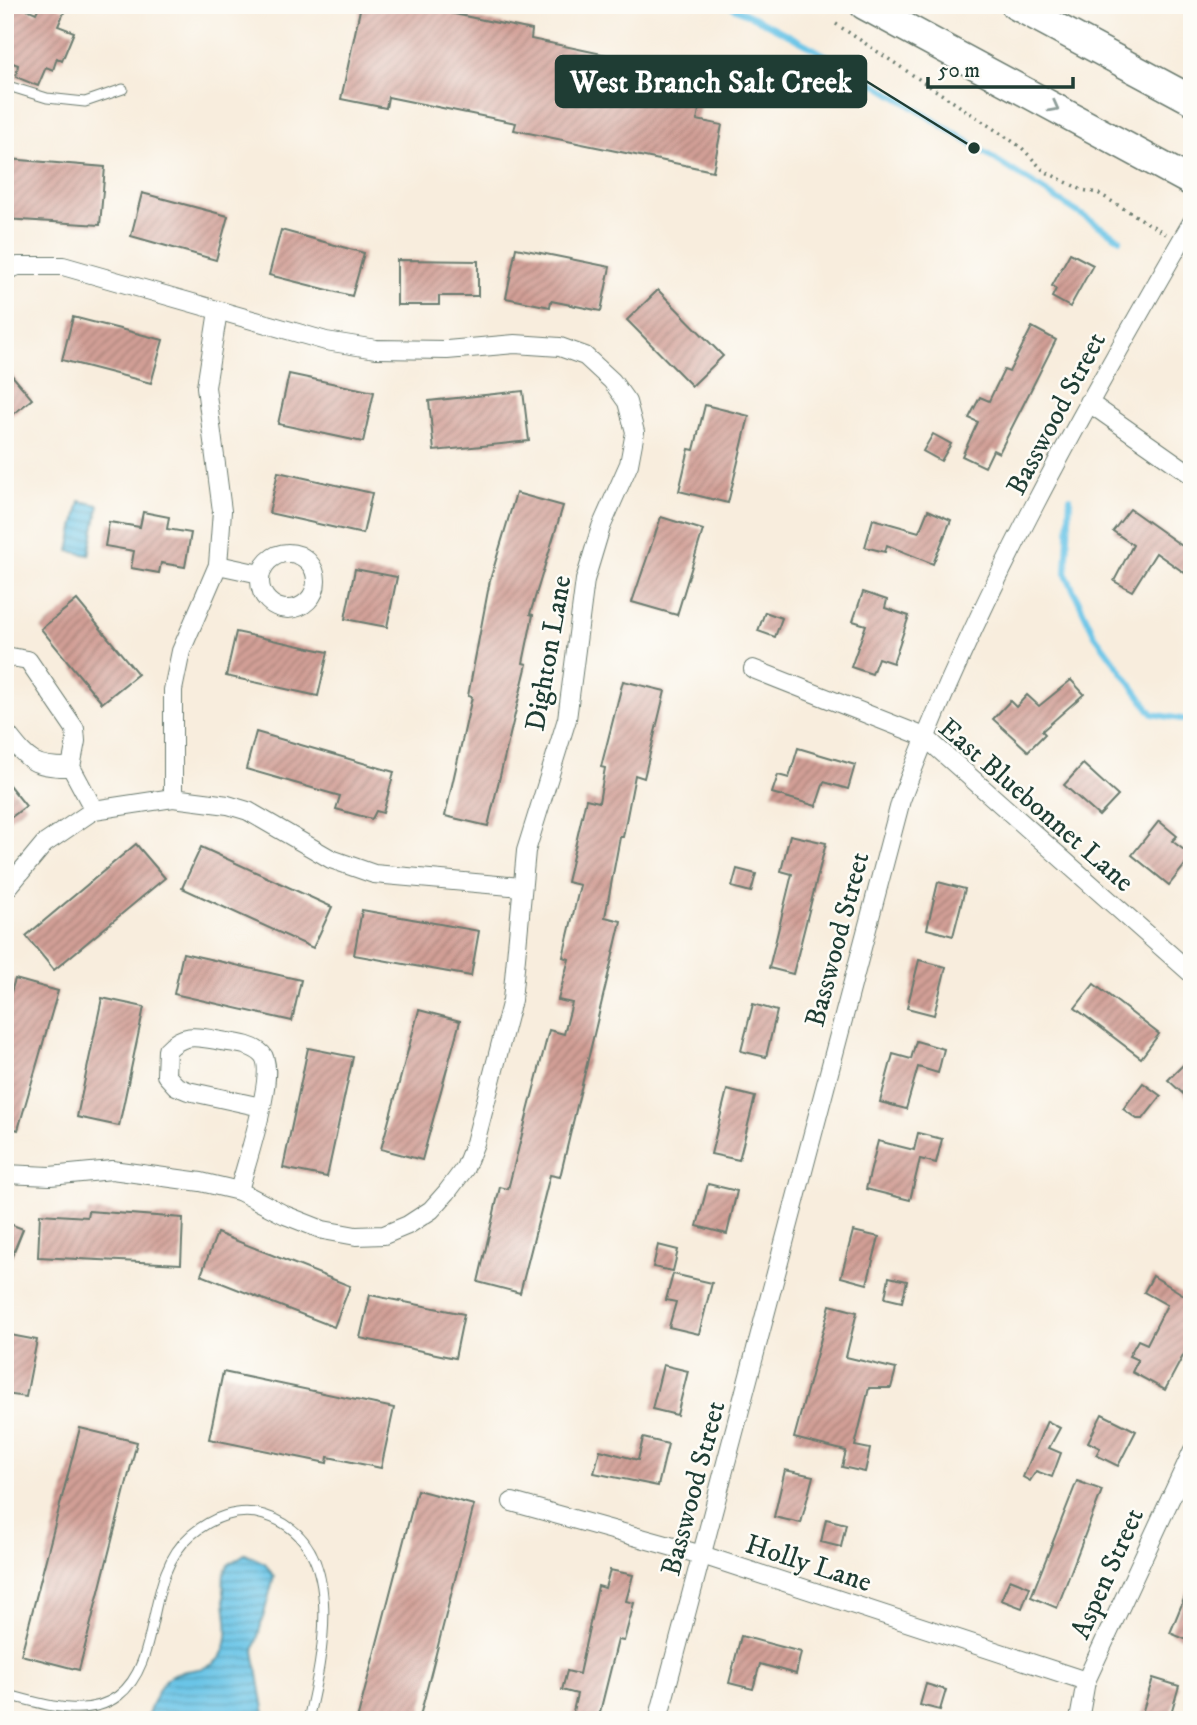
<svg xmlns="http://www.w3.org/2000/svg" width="1197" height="1725" viewBox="0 0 1197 1725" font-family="'IM FELL DW Pica',serif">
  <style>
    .water { fill: url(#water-rules); stroke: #44818e; stroke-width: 2 }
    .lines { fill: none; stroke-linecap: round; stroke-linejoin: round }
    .stream { stroke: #6ac5e7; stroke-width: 6 }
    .building { fill: url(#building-hatch) }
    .lane-casing { stroke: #6b7b6f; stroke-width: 11 }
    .street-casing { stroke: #6b7b6f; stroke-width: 20 }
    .primary-casing { stroke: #6b7b6f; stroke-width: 31 }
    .path { stroke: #6b7b6f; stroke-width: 3.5; stroke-dasharray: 2 5; stroke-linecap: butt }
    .lane { stroke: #fff; stroke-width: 9 }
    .street { stroke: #fff; stroke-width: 18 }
    .primary { stroke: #fff; stroke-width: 28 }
    .oneway { stroke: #8f9e9a }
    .labels { text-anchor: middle; stroke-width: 5; stroke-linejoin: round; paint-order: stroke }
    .street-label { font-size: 28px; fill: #1f3d34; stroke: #fdfcf7 }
    .leader { fill: none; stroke: #1f3d34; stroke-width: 2.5 }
    .callout-dot { fill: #1f3d34; stroke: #fdfcf7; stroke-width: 2.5 }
    .callout { fill: #1f3d34; stroke: #1f3d34; stroke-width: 2.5 }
    .callout-label { font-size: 30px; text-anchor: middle; font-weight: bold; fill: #fff }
  </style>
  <defs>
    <pattern id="water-rules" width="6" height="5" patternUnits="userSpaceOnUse" patternTransform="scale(1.75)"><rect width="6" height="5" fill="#6ac5e7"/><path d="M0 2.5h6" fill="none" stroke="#57a1bc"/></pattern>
    <pattern id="building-hatch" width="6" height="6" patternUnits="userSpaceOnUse" patternTransform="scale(1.75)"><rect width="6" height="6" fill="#d29f96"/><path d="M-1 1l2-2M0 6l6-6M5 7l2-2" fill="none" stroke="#aa837b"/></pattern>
  </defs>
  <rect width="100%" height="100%" fill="#fdfcf7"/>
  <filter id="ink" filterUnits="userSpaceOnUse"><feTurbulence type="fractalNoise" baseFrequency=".0143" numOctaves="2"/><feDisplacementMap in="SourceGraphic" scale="14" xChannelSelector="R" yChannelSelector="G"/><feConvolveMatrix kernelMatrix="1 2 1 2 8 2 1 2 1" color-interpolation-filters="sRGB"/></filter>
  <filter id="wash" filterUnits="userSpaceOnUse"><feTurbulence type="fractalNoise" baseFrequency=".00686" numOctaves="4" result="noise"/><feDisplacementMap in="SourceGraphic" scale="28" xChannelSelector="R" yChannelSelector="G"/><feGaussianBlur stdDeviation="1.57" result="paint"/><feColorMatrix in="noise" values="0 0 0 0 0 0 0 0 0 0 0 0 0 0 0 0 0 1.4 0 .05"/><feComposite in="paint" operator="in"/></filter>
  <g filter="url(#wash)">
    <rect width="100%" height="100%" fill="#f8eddd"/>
    <!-- water -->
    <g class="water">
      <path d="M 80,501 L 99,505 L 89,555 L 69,551 Z"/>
      <path d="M 245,1554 L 265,1563 L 274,1577 L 254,1651 L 266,1720 L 146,1720 C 151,1707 157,1686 169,1677 C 184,1665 213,1677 224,1650 C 233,1627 221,1598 224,1574 L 228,1565 Z"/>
    </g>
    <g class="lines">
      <!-- stream -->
      <g class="stream">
        <path d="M 728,5 C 866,69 991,159 1120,239"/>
        <path d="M 1070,498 L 1066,574 L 1094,634 L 1153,714 L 1192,721"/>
      </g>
    </g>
    <g id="blocks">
      <!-- building -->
      <g class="building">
        <path d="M 5,5 L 18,5 L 36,13 L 40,5 L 54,5 L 65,10 L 58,26 L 74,32 L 62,61 L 57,58 L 53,70 L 46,67 L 38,86 L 16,77 L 18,65 L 5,60 Z"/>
        <path d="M 361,5 L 411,5 L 532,30 L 531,39 L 706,76 L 697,120 L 722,125 L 713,171 L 514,130 L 516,123 L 388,97 L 386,108 L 341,99 Z"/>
        <path d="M 8,159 L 105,167 L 100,225 L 5,219 Z"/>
        <path d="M 142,193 L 228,216 L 216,260 L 131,236 Z"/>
        <path d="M 281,230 L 364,253 L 352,296 L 269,275 Z"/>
        <path d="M 516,248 L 610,267 L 601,311 L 551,301 L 550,307 L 506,298 Z"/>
        <path d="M 1070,253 L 1093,265 L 1070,307 L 1052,297 L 1056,289 L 1052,286 Z"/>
        <path d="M 397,260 L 478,261 L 478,296 L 439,296 L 439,305 L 397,305 Z"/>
        <path d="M 658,290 L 723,356 L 692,386 L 627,320 Z"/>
        <path d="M 73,317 L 163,340 L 151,383 L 62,360 Z"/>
        <path d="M 1032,327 L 1056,340 L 999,453 L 993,450 L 985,467 L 962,456 L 978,422 L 969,418 L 980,397 L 989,401 L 1004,370 L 1009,372 Z"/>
        <path d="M 5,367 L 32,399 L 5,421 Z"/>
        <path d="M 289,374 L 374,392 L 363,442 L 278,424 Z"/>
        <path d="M 523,391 L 529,441 L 434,451 L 429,401 Z"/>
        <path d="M 705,405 L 749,416 L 728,503 L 679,491 L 689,449 L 694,450 Z"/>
        <path d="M 933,434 L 951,444 L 941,461 L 923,451 Z"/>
        <path d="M 278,472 L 372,493 L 363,534 L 269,513 Z"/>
        <path d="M 516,493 L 563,506 L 530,614 L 533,615 L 523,663 L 527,664 L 488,826 L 445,816 L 472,697 L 468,696 L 490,580 Z"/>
        <path d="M 1130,509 L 1192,553 L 1192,578 L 1156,553 L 1132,591 L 1114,581 L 1133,545 L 1113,531 Z"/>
        <path d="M 928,510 L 951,520 L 933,564 L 887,545 L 885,552 L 865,547 L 873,519 L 919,532 Z"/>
        <path d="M 143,512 L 169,517 L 167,529 L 191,533 L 185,567 L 161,563 L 159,573 L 131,568 L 134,551 L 105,546 L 109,522 L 140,527 Z"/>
        <path d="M 661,517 L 703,530 L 677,615 L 632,602 Z"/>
        <path d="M 355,569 L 397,577 L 387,627 L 345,619 Z"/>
        <path d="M 863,592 L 887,600 L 885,608 L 909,616 L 893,663 L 878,658 L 872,674 L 851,667 L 866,625 L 853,621 Z"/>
        <path d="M 77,600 L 138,674 L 102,703 L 41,629 Z"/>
        <path d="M 765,612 L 782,618 L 775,637 L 758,631 Z"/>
        <path d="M 236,632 L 328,652 L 318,696 L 226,676 Z"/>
        <path d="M 1071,680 L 1084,694 L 1042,731 L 1045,734 L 1028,751 L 993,719 L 1010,701 L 1016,707 L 1027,695 L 1039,706 Z"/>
        <path d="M 623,681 L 665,691 L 644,778 L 635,775 L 623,837 L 620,837 L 605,917 L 621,921 L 560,1177 L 550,1175 L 520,1293 L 478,1282 L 500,1187 L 508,1189 L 549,1030 L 564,1034 L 572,1003 L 558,1000 L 569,959 L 563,957 L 580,885 L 567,882 L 586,799 L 599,802 L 605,768 L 601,767 Z"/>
        <path d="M 256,732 L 394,772 L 383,813 L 376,811 L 372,819 L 336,809 L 340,796 L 246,769 Z"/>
        <path d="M 798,748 L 855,765 L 848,789 L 824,782 L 816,806 L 772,793 L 778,775 L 789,778 Z"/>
        <path d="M 1083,764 L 1118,796 L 1099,816 L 1064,785 Z"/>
        <path d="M 5,780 L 26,806 L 5,822 Z"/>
        <path d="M 1159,821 L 1177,836 L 1172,841 L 1192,856 L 1169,885 L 1132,855 Z"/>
        <path d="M 790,835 L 826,843 L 793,974 L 769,968 L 792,874 L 781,871 Z"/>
        <path d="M 136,844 L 165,878 L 54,970 L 26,936 Z"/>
        <path d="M 201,847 L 332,907 L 313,948 L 182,888 Z"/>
        <path d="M 737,869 L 756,874 L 751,892 L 732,887 Z"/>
        <path d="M 938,882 L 965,889 L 953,936 L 927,929 Z"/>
        <path d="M 362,910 L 479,931 L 471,976 L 354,955 Z"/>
        <path d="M 183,953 L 301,980 L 292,1021 L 174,994 Z"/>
        <path d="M 919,960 L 946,967 L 934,1015 L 907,1008 Z"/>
        <path d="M 15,979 L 58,991 L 18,1130 L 5,1126 L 5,1011 Z"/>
        <path d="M 1094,984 L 1159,1034 L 1141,1058 L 1075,1008 Z"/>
        <path d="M 102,998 L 144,1007 L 119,1126 L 77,1117 Z"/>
        <path d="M 753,1004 L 777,1011 L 766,1057 L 741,1051 Z"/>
        <path d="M 419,1010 L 460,1021 L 422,1160 L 381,1149 Z"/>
        <path d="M 916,1041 L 944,1049 L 938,1073 L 918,1067 L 906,1109 L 880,1102 L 893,1054 L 911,1059 Z"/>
        <path d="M 308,1048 L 353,1057 L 327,1177 L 283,1168 Z"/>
        <path d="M 1192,1056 L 1192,1102 L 1168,1080 Z"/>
        <path d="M 1143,1083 L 1161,1096 L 1143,1119 L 1137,1119 L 1123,1109 Z"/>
        <path d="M 727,1090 L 755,1097 L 739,1160 L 711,1154 Z"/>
        <path d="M 918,1133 L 942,1139 L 936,1163 L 920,1159 L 910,1200 L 866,1189 L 878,1141 L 914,1150 Z"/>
        <path d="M 708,1184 L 737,1191 L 727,1234 L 697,1226 Z"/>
        <path d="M 88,1211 L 183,1218 L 181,1264 L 38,1257 L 40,1214 L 87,1217 Z"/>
        <path d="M 5,1222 L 23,1229 L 6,1271 L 5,1270 Z"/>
        <path d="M 853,1231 L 879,1237 L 867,1284 L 841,1277 Z"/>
        <path d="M 217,1233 L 350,1286 L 334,1327 L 201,1275 Z"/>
        <path d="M 658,1245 L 678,1250 L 673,1271 L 653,1267 Z"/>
        <path d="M 673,1274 L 712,1283 L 699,1334 L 669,1327 L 676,1302 L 666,1300 Z"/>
        <path d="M 1153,1276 L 1192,1300 L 1192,1339 L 1165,1390 L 1132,1372 L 1138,1360 L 1129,1356 L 1138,1340 L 1147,1344 L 1167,1305 L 1144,1292 Z"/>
        <path d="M 889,1277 L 907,1281 L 902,1302 L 885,1298 Z"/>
        <path d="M 370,1295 L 464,1314 L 455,1358 L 360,1338 Z"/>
        <path d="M 830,1305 L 857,1312 L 846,1357 L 896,1369 L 891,1388 L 869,1388 L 855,1446 L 870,1449 L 865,1472 L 842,1467 L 846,1451 L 794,1438 Z"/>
        <path d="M 5,1334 L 37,1340 L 26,1397 L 5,1394 Z"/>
        <path d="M 663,1365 L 688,1371 L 677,1415 L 652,1409 Z"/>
        <path d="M 223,1372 L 394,1408 L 381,1468 L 328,1457 L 327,1463 L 209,1439 Z"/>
        <path d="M 1102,1414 L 1136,1431 L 1118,1466 L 1096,1455 L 1100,1448 L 1088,1442 Z"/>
        <path d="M 1047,1421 L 1060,1428 L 1049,1448 L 1061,1453 L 1052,1477 L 1036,1471 L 1030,1481 L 1023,1477 Z"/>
        <path d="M 80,1428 L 137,1442 L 79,1670 L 21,1655 Z"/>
        <path d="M 643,1438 L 668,1444 L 658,1486 L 594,1473 L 600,1450 L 638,1460 Z"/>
        <path d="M 785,1470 L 813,1476 L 801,1523 L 774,1517 Z"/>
        <path d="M 1077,1481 L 1102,1490 L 1057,1608 L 1031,1597 Z"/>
        <path d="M 417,1490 L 474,1505 L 419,1720 L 357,1720 Z"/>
        <path d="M 826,1519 L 846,1524 L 841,1547 L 821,1542 Z"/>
        <path d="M 610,1570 L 633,1575 L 626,1601 L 634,1603 L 624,1641 L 618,1640 L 598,1720 L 571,1720 L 577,1694 L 562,1690 L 567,1671 L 579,1674 L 598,1586 L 605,1588 Z"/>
        <path d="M 1010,1579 L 1030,1587 L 1022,1608 L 1001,1600 Z"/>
        <path d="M 1191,1582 L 1192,1582 L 1192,1642 L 1170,1633 Z"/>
        <path d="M 741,1636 L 801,1652 L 796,1674 L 760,1664 L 753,1689 L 729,1683 Z"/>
        <path d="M 1153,1678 L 1179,1686 L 1169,1720 L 1140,1720 Z"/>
        <path d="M 926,1684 L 946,1690 L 940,1710 L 920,1705 Z"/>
      </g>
    </g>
  </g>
  <g filter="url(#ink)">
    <use href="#blocks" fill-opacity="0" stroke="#6b7b6f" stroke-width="2"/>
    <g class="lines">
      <defs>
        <g id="lane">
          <path d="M 5,85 L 47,98 L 85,102 L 123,89"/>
          <path d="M 5,1694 C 39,1703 86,1720 118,1696 C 164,1661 143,1576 191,1535 C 211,1518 238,1507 264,1515 C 349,1540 323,1655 308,1720"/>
        </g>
        <g id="street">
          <path d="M 5,271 L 18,266 L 63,266 L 326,341 L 376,349 L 447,350 L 515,344 L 560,347 L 585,356 L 612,381 L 627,402 L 635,432 L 629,464 L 601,527 L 585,580 L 567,719 L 526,851 L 512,1000 L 475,1143 L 465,1168 L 447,1192 L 431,1210 L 408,1225 L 384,1235 L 356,1236 L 323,1230 L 285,1215 L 239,1191 L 201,1182 L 112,1170 L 50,1176 L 5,1174"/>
          <path d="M 1088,402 L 1192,475"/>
          <circle cx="288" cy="581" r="28"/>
          <path d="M 218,565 L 260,574"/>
          <path d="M 5,660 L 11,657 L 28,660 L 75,729 L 76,741 L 71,767 L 94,810"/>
          <path d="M 753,669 L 925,737 L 1192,974"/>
          <path d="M 5,731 C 28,760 32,768 71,767"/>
          <path d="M 173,798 L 173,690 L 181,651 L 218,565 L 222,511 L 206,387 L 218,311"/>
          <path d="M 5,891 L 44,844 L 94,810 L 173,798 L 228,805 L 248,811 L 331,859 L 374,874 L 521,887"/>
          <path d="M 239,1191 C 245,1166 278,1071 262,1054 C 251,1043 230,1043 216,1040 C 195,1036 182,1034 167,1050 L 166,1075 L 176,1086 L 188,1091 L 261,1107"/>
          <path d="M 512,1502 L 702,1555 L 1086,1681"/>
          <path d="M 658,1720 L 901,800 C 977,598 1084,408 1192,222"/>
          <path d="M 1079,1720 L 1086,1681 L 1192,1452"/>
        </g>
        <g id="primary">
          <path d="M 864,5 L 1192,182"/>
          <path d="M 1015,5 L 1192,100"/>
        </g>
      </defs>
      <!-- lane casing -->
      <use href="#lane" class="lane-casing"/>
      <!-- street casing -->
      <use href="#street" class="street-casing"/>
      <!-- primary casing -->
      <use href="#primary" class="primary-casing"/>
      <!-- path -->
      <path class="path" d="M 836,24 L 1021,147 L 1044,171 L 1082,190 L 1098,193 L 1166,234"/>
      <!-- lane -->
      <use href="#lane" class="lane"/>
      <!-- street -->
      <use href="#street" class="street"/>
      <!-- primary -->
      <use href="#primary" class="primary"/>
    </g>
    <!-- one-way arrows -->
    <defs><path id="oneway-chevron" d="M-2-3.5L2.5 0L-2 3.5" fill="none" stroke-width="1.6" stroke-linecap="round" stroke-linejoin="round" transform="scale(1.75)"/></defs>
    <use class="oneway" href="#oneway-chevron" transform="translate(1054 107) rotate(28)"/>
  </g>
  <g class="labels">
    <!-- street labels -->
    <g class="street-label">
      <text transform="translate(1055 413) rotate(-62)" y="10">Basswood Street</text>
      <text transform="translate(547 653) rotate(-80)" y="10">Dighton Lane</text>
      <text transform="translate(1037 804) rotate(41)" y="10">East Bluebonnet Lane</text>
      <text transform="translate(836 939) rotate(-75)" y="10">Basswood Street</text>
      <text transform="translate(692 1488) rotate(-75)" y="10">Basswood Street</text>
      <text transform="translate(809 1562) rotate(18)" y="10">Holly Lane</text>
      <text transform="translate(1106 1573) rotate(-66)" y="10">Aspen Street</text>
    </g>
  </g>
  <!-- callouts -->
  <path class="leader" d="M974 148L866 81"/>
  <circle class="callout-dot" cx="974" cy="148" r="7"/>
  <rect class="callout" x="556" y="56" width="310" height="51" rx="7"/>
  <g class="callout-label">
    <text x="711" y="92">West Branch Salt Creek</text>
  </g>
  <!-- margin -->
  <rect width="1197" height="1725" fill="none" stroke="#fdfcf7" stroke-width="28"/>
  <!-- scale -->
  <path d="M928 77v10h145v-10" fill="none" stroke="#1f3d34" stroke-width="3.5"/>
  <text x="938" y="77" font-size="21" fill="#1f3d34" stroke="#fdfcf7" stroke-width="5" paint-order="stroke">50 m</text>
</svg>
